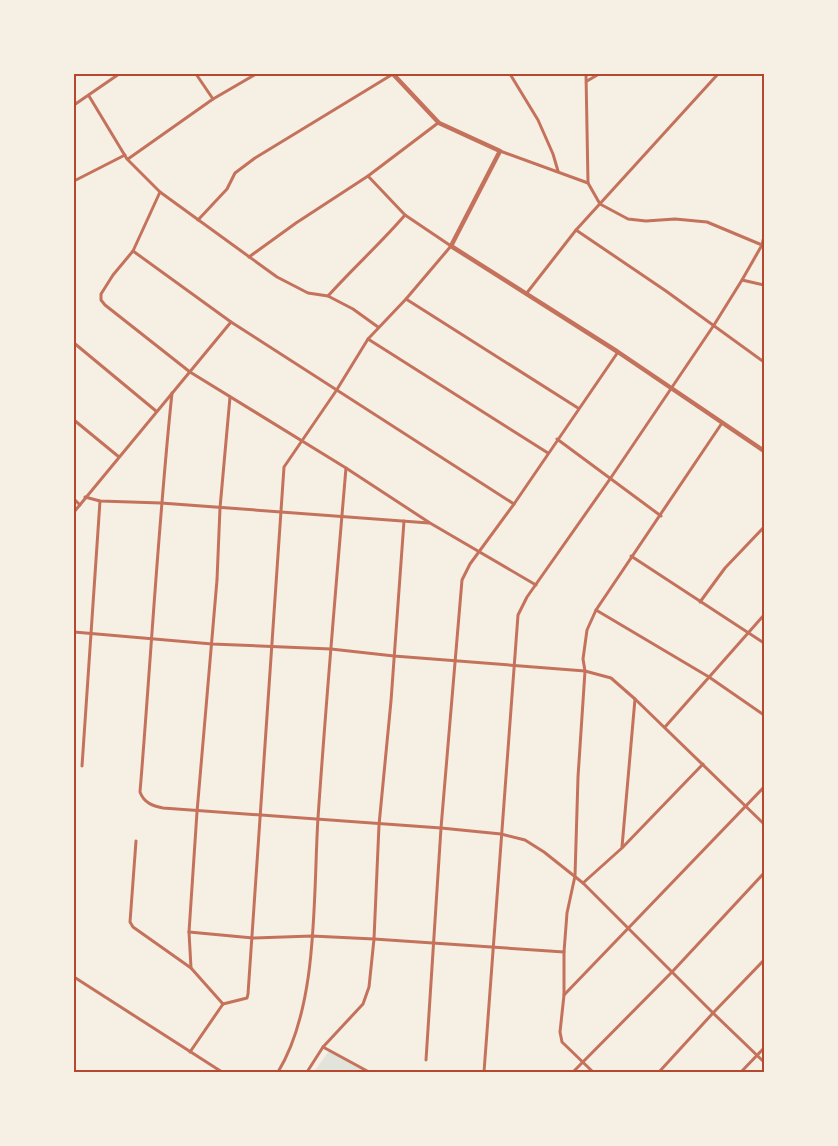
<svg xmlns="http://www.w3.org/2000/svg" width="838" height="1146" viewBox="0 0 838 1146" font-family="'Noto Serif',serif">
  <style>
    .green { fill: #e2e4dc }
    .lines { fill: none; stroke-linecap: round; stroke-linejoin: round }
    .minor { stroke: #c5725c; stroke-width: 3 }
    .tertiary { stroke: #c5725c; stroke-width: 4.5 }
    .neatline { fill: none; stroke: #b5482f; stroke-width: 2 }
  </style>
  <rect width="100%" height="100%" fill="#f6efe4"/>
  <!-- green -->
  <path class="green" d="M 329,1051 L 367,1072 L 314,1072 Z"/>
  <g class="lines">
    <!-- minor -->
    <g class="minor">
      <path d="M 196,74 L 213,99"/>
      <path d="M 510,74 L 538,120 L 553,154 L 558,171"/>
      <path d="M 586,74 L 588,183"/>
      <path d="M 587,81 L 599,74"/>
      <path d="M 89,96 L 127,159 L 160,192 L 277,277 L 308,293 L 328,296 L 353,309 L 378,327"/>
      <path d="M 74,105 L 119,74"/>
      <path d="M 500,151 L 588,183 L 600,204 L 628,219 L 646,221 L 675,219 L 707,222 L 762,245"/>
      <path d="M 128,159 L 213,99 L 256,74"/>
      <path d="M 74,181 L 125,155"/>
      <path d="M 160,192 L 133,251 L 113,275 L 101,294 L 101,300 L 105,305 L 190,372 L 346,468 L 430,523 L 536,585"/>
      <path d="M 198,220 L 227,189 L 235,173 L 255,158 L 393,74"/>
      <path d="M 576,230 L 666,291 L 764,362"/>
      <path d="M 133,251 L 231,322 L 514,504"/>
      <path d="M 249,257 L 296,223 L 368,176 L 438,123"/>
      <path d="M 742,280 L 764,285"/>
      <path d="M 526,294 L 576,230 L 718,74"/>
      <path d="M 328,296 C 353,268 381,243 405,215"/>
      <path d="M 406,299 L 578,408"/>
      <path d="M 368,339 L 548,453"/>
      <path d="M 74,343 L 156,411"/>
      <path d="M 172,393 C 158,526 151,659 140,792 C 144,803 153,806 163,808 L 441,828 L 501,834 L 525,840 L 544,852 L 583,883 L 713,1013 L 764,1062"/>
      <path d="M 74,420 L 119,457"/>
      <path d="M 557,439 L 661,516"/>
      <path d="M 85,497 L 100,501 L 161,503 L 429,523"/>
      <path d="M 74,499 L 80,505"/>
      <path d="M 74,512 L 231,322"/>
      <path d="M 631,556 L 764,643"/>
      <path d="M 700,602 L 725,568 L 764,527"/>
      <path d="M 596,610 L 709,677 L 764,715"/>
      <path d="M 74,632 L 212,644 L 331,649 L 394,656 L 585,671 L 611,678 L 635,699 L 764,824"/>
      <path d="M 665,727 L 764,615"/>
      <path d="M 82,766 L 100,501"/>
      <path d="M 136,841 L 130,922 L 133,927 L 191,968 L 223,1004"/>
      <path d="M 622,847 L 635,699"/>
      <path d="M 583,883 L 622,848 L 703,764"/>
      <path d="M 189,932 L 253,938 L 312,936 L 374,939 L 564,952"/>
      <path d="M 191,968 L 189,932 L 197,812 L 217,580 L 220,508 L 230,397"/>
      <path d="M 74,977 L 222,1072"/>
      <path d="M 564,995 L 764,787"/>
      <path d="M 223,1004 L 247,998 L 248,994 L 284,467 L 336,391 L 368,339 L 406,299 L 451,246 L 405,215 L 368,176"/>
      <path d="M 323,1047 L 369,1072"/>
      <path d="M 190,1052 L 223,1004"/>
      <path d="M 426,1060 L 441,828 L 462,580 L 470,564 L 514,504 L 618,352"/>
      <path d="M 278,1072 C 319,1005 313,896 318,818 C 326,701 336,585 346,468"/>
      <path d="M 307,1072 L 323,1047 L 363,1004 L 369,987 L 374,939 L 379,825 L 391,701 L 404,521"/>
      <path d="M 484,1072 L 518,615 L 527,597 L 610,479 L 714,325 L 742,280 L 762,245 L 764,236"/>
      <path d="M 573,1072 L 672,972 L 764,873"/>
      <path d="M 593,1072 L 562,1042 L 560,1032 L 564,995 L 564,952 L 567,913 L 575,876 L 578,777 L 585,671 L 583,659 L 587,630 L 596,610 L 722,423"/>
      <path d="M 659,1072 L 713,1013 L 764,960"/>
      <path d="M 741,1072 L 764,1048"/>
    </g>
    <!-- tertiary -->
    <path class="tertiary" d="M 393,74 L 439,123 L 500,151 L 451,246 L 618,352 L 764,451"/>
  </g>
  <!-- border -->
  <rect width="838" height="1146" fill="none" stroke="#f6efe4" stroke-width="150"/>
  <rect x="75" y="75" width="688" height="996" class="neatline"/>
</svg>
